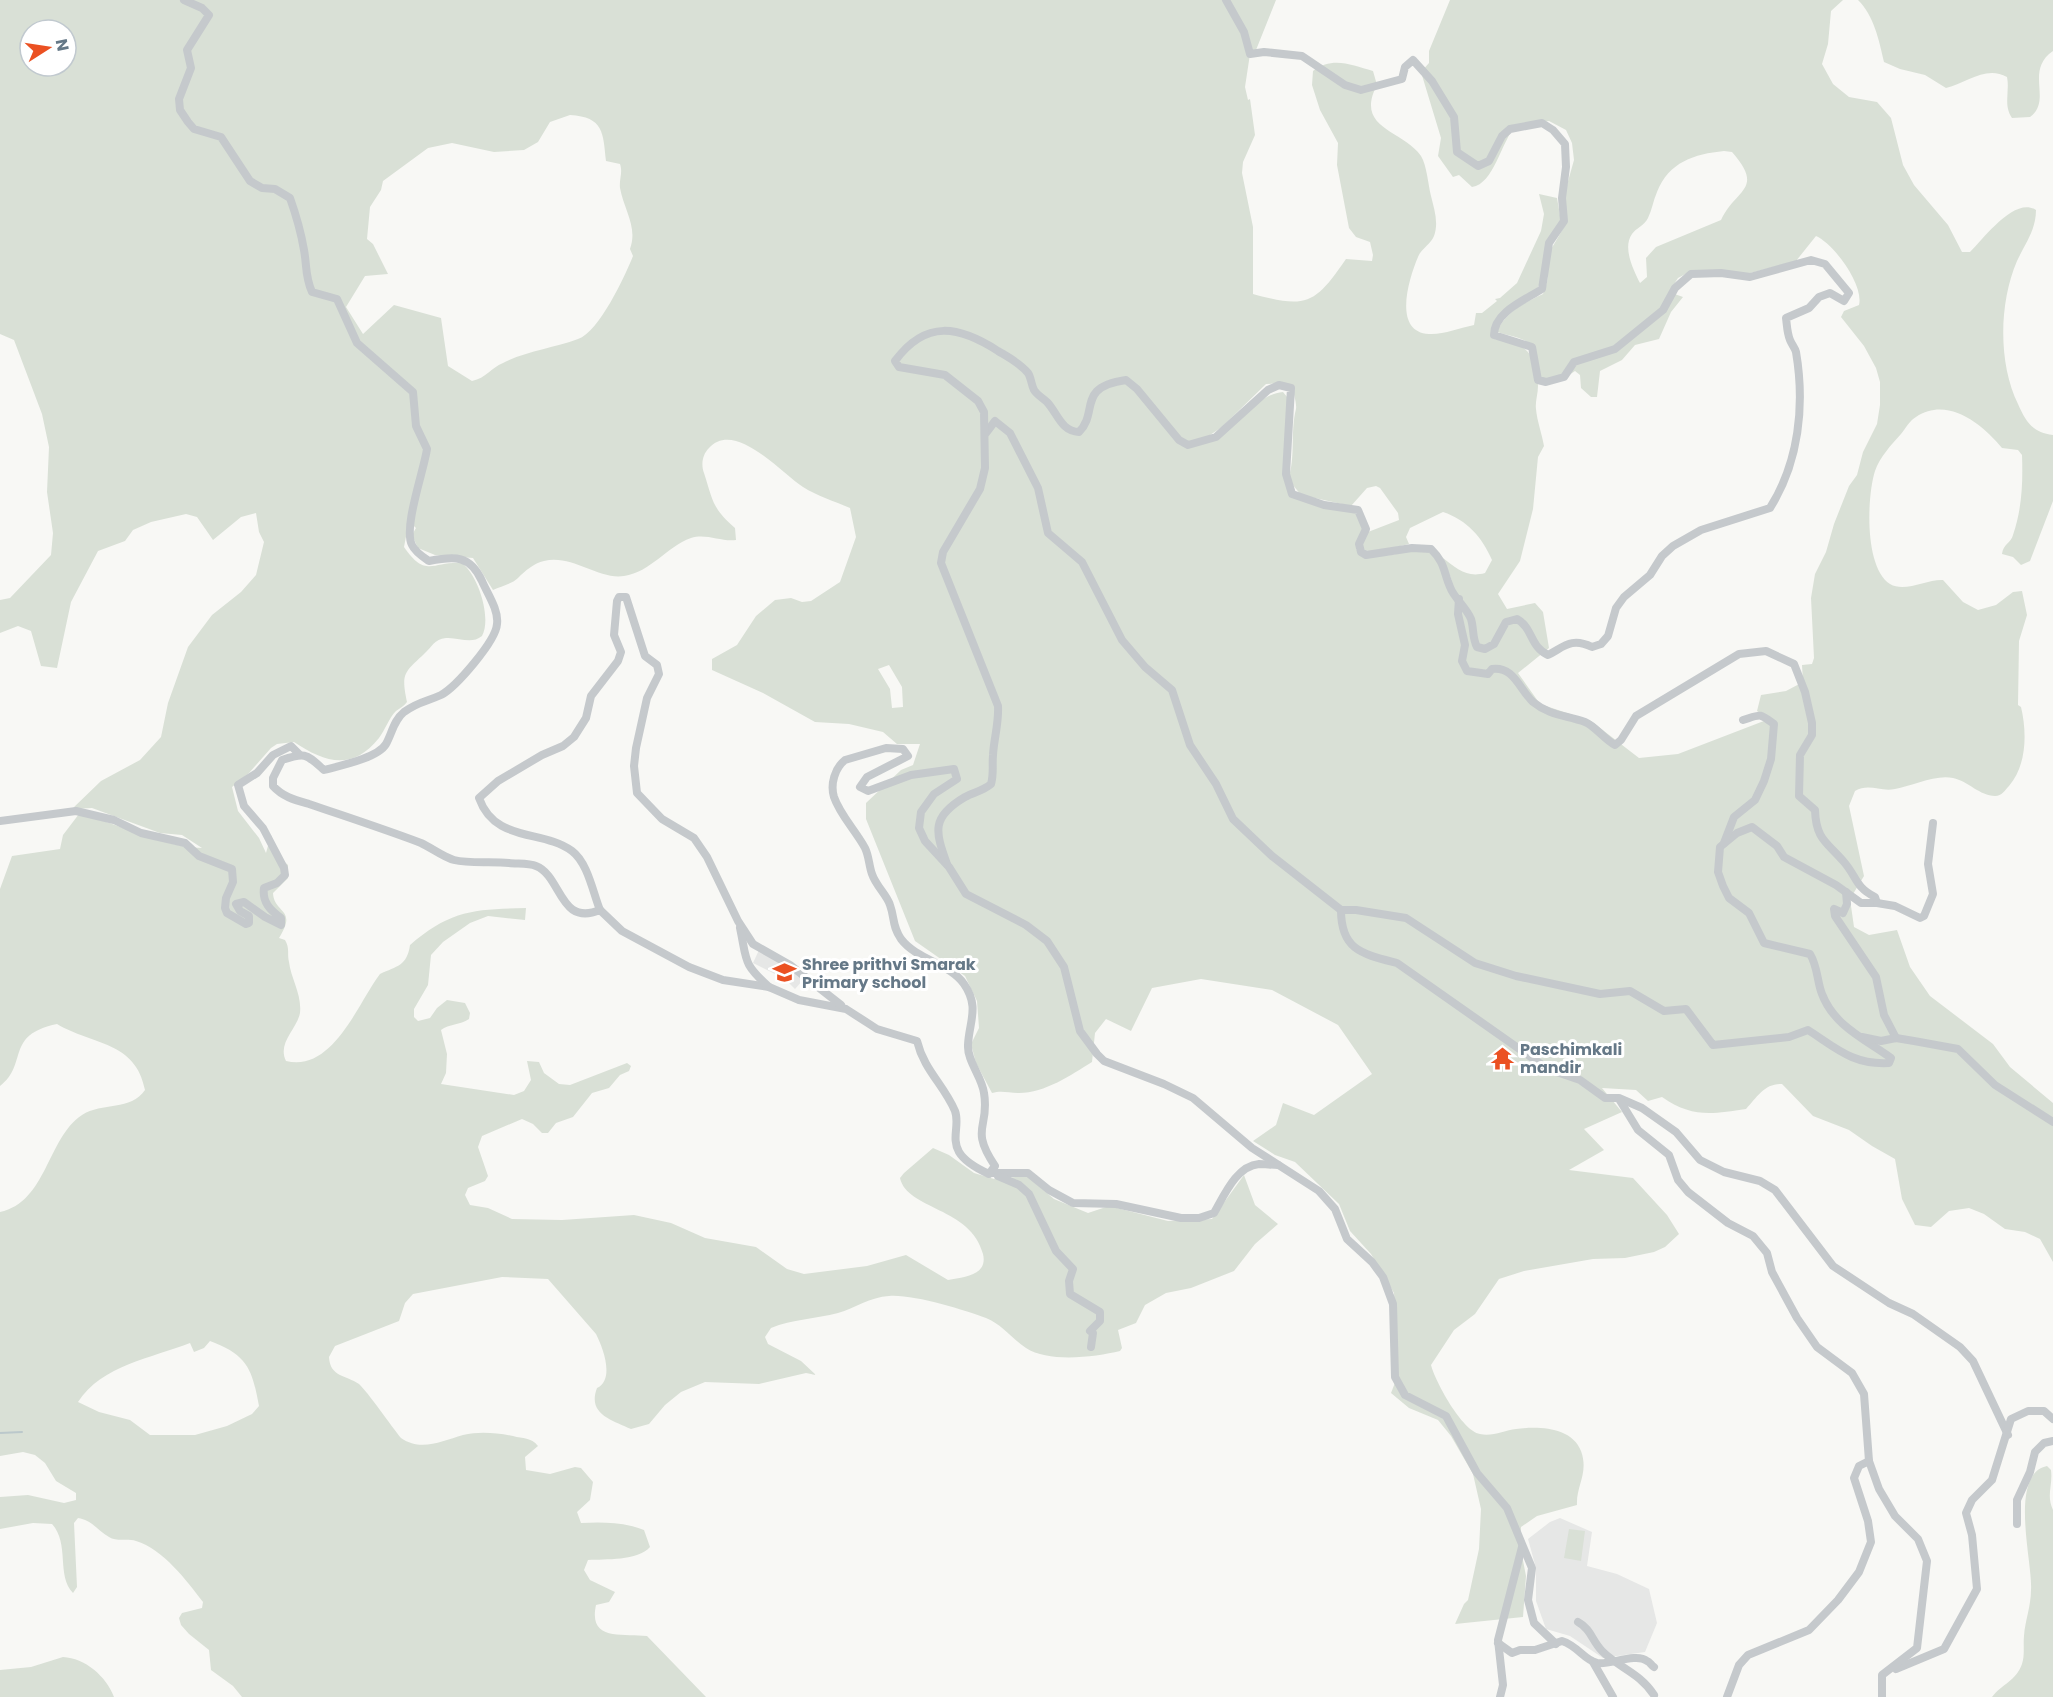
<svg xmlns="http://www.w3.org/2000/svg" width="2053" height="1697" viewBox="0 0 2053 1697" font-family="Poppins,sans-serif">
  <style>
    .built { fill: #e6e7e6 }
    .green { fill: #d9e0d6; fill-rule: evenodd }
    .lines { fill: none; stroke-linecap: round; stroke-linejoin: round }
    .stream { stroke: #bbc8cb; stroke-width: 2 }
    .minor { stroke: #c5c9cc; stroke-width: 8 }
    .labels { text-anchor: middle; stroke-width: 6; stroke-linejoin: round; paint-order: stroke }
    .poi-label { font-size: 16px; font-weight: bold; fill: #657887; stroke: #fff; text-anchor: start }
  </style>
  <rect width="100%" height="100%" fill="#f8f8f5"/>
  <!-- built -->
  <g class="built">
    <path d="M 759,950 L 789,966 L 803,980 L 795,989 L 785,979 L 753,963 Z"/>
    <path d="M 1560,1518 L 1592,1532 L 1587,1566 L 1617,1574 L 1649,1589 L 1657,1623 L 1645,1652 L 1603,1658 L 1570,1636 L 1546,1629 L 1536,1601 L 1536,1568 L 1528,1539 L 1550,1522 Z"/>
  </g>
  <!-- green -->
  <g class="green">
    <path d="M 0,0 L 1276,0 L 1256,50 L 1250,54 L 1245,87 L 1248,100 L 1250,99 L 1255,135 L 1243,162 L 1242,173 L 1253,227 L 1253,294 C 1307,309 1315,304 1346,259 L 1372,261 L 1373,255 L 1370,242 L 1356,237 L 1349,228 L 1337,165 L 1338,143 L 1320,110 L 1312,85 L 1313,71 C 1333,56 1351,65 1373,71 L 1377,85 C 1354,129 1403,130 1421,156 C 1427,166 1428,184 1431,196 C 1434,209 1439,222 1434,236 C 1431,244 1421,249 1418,257 C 1409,278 1392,332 1429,334 C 1442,335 1460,328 1474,325 L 1476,313 L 1482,313 L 1497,301 L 1495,299 L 1500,298 L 1517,283 L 1541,231 L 1544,214 L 1539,194 L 1557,198 L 1561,221 L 1546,244 L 1540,283 L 1537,289 C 1517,301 1488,313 1494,339 C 1525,342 1537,353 1538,386 C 1538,394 1535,402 1536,409 C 1537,421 1542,434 1544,446 L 1538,457 L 1533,509 L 1520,561 L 1498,594 L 1507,609 L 1535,603 L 1543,612 L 1549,648 L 1518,673 L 1540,704 L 1591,721 L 1639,758 L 1678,754 L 1769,719 L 1757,711 L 1761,695 L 1786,691 L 1803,682 L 1802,665 L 1812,664 L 1814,658 L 1811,598 L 1815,574 L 1826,552 L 1834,524 L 1849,486 L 1857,475 L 1863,452 L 1877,424 L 1880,405 L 1880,382 L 1876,368 L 1864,346 L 1841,317 L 1844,311 L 1859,305 C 1864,285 1834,244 1816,236 L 1796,261 L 1743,275 L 1728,271 L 1691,271 L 1678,278 L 1669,292 L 1683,297 L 1671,312 L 1659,339 L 1635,345 L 1622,360 L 1600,371 L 1597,397 L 1591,397 L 1581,388 L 1580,375 L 1575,371 L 1566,377 L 1563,375 L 1545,379 L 1539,377 C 1535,339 1533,342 1497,332 C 1505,312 1524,303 1543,294 L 1547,283 L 1550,251 L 1567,222 L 1565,192 L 1574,160 L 1572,143 L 1566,130 L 1549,121 L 1516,125 C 1501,142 1494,184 1472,187 L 1459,175 L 1453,177 L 1438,156 L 1441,138 L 1421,72 L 1429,63 L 1429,51 L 1450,0 L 1843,0 L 1831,11 L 1828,44 L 1822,64 L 1833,84 L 1849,97 L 1877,102 L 1891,118 L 1903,165 L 1914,185 L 1948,225 L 1962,252 L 1970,252 C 1984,238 2015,196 2036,210 C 2036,230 2025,244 2017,261 C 1999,303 1998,363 2018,404 C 2026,422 2032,432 2053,435 L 2053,501 L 2030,561 L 2021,565 L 2013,557 L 2002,554 C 2003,544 2011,543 2013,535 C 2022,509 2023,482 2022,455 L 2018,450 L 2002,448 C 1982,424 1948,396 1916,417 C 1910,420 1905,429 1901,434 C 1891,445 1880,457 1875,471 C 1867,496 1864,567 1890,584 C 1905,593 1927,579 1943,580 L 1963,602 L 1978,610 L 1996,605 L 2013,592 L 2022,591 L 2027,615 L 2019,641 L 2018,705 L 2021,707 C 2027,732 2027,765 2009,786 C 2005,790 2002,796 1995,796 C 1980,796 1968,781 1953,778 C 1936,774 1912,786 1895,789 C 1880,792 1869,783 1855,791 L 1849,806 L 1864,876 L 1850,899 L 1854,927 L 1869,935 L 1897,930 L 1910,967 L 1930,996 L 1993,1044 L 2010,1067 L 2053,1103 L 2053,1262 L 2040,1239 L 2025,1232 L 2005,1229 L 1984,1214 L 1969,1208 L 1949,1211 L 1931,1227 L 1915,1225 L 1902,1199 L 1895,1159 L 1872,1146 L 1849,1130 L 1813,1116 L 1782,1084 C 1765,1083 1757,1097 1746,1109 C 1712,1114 1692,1118 1662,1097 L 1648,1101 L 1636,1090 L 1602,1088 L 1622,1112 L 1584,1129 L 1604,1150 L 1569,1170 L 1633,1178 L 1667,1215 L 1679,1234 L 1665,1247 L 1654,1252 L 1625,1258 L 1593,1259 L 1524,1271 L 1499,1279 L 1475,1314 L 1454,1330 L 1431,1365 C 1435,1381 1462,1431 1480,1434 C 1492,1437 1505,1430 1516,1429 C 1538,1426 1572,1427 1581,1451 C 1589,1473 1576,1486 1577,1505 L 1537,1516 L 1521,1527 L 1520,1545 L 1526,1576 L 1523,1617 L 1455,1624 L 1464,1604 L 1468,1600 L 1479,1549 L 1481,1509 L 1473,1474 L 1451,1436 L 1438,1420 L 1409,1408 L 1391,1393 L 1398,1375 L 1394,1293 L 1371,1254 L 1350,1231 L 1339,1204 L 1295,1162 L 1275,1155 L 1253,1141 L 1276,1125 L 1283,1103 L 1314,1115 L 1372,1074 L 1338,1025 L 1272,990 L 1201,979 L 1152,988 L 1131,1031 L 1106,1019 L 1095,1033 L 1092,1062 C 1071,1075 1045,1093 1019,1093 C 1008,1093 1002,1090 992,1093 L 976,1063 L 971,1044 L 979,1028 L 977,1001 L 965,976 L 915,941 L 866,819 L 866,803 L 901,770 L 913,765 L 920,744 L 897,744 L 883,732 L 849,724 L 815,722 L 763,693 L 712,670 L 712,659 L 737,645 L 756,616 L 775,600 L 791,598 L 802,602 L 811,601 L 840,582 L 856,537 L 850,508 C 834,501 817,496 803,487 C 782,474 735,419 709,448 C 702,455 701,465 704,473 C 713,501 712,508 735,528 L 736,540 C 721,542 706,533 691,538 C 666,547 651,572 624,576 C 598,580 572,554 544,561 C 534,563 525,571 518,578 C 512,584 501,586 493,590 L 473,558 L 435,555 L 418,548 L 412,535 L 416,528 L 409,521 L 404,547 C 426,579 433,561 462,563 C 478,575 492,618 482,636 C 471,645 459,637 446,638 C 434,639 432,647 424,654 C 404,673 401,673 407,702 C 404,706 400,708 396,711 C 389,718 385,730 379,738 C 352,772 324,762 294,742 L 277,744 L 271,748 L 249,773 L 232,787 L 238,811 L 259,838 L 266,853 L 271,835 L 280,858 L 288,865 L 288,878 L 273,893 C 274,914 298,908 279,938 L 285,940 C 290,948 287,954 289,962 C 291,979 302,994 300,1013 C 297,1029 277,1043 286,1061 C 333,1073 359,1001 380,974 C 397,966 407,966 410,945 C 450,910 475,909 526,908 L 525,920 L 488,916 L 470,923 L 443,942 L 431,955 L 428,985 L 414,1009 L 414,1017 L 418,1021 L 430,1018 L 437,1008 L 447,1000 L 465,1003 L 470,1013 L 469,1019 C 460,1025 449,1024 441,1030 L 447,1054 L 446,1073 L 441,1084 L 514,1095 L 524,1091 L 531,1080 L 527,1061 L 539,1062 L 544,1073 L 559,1084 L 570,1085 L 627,1063 L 631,1066 L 629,1071 L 620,1075 L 609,1088 L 592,1093 L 573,1117 L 556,1123 L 548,1133 L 542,1133 L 533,1124 L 522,1119 L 482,1136 L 478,1147 L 488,1176 L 485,1181 L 468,1188 L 465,1195 L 470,1205 L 488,1208 L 512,1219 L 562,1220 L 634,1215 L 671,1223 L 705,1238 L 756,1247 L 787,1269 L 804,1274 L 867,1266 L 906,1255 L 948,1280 C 965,1277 988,1275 983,1254 C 971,1207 907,1210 900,1178 L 904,1173 L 933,1148 L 949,1155 L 974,1173 L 994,1179 L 1027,1176 L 1054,1199 L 1088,1213 L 1109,1206 L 1168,1221 L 1212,1219 L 1244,1175 L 1255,1205 L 1278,1224 L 1255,1244 L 1234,1271 L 1191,1288 L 1166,1293 L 1145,1305 L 1136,1323 L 1118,1330 L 1122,1348 L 1120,1351 C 1095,1357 1049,1363 1026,1348 C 1012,1339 1003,1325 986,1318 C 964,1310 913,1294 889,1296 C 870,1297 855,1308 838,1313 C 816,1319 792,1319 771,1328 L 765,1337 L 768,1344 L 801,1361 L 816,1375 L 806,1373 L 759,1384 L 705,1382 L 681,1392 L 665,1405 L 649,1424 L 631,1429 C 612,1420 587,1414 597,1388 C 615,1379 603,1348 596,1334 L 548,1279 L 502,1277 L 413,1294 L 405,1303 L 399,1321 L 335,1346 L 329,1357 C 330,1377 346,1375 359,1384 C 367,1391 392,1427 401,1438 C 421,1452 442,1441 463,1435 C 480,1431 497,1433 513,1436 C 523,1439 531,1437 538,1446 L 525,1457 L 526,1470 L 550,1474 L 575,1467 L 581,1468 L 593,1482 L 590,1500 L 577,1512 L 581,1523 C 602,1522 624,1522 644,1530 L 650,1547 C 638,1561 605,1559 588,1560 L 584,1570 L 590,1580 L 615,1592 L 609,1602 L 596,1605 C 588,1642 623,1633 647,1636 L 706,1697 L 242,1697 L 233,1686 L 211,1670 L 209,1650 L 189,1634 L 181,1625 L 179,1618 L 182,1613 L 202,1608 L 203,1602 C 187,1581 163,1549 136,1541 C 128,1538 116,1542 109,1537 C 98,1531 92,1520 78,1518 L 74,1523 L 77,1587 L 73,1593 C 56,1575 70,1544 52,1524 L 33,1523 L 0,1529 L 0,1497 L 28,1495 L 64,1503 L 76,1500 L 76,1493 L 56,1481 L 45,1463 L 35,1455 L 23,1452 L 0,1456 L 0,1212 C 47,1202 47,1138 82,1115 C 102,1102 131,1111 145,1090 C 136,1041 92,1045 57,1024 C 4,1035 29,1064 0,1086 L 0,889 L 12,856 L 60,849 L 63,835 L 79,814 C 122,824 158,846 202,848 L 182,835 L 160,833 L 92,808 L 72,809 L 101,781 L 140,760 L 161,737 L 168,703 L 188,647 L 212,615 L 241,592 L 256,575 L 264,542 L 259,532 L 256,513 L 241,517 L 213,540 L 197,517 L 186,514 L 151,522 L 133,530 L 125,541 L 98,551 L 71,602 L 57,668 L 41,666 L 31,631 L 18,626 L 0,633 L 0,600 L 10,598 L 51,555 L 53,533 L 47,492 L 49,447 L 42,414 L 14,340 L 0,334 ZM 30,30 L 66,30 L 66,66 L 30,66 ZM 570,115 C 604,117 603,133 606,161 L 620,164 C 623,173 619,179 620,188 C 624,210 638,227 630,249 L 633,256 C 625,276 599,332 578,339 C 554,348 526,351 503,363 C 491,368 486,378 472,381 L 448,366 L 441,318 L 394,305 L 363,334 L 346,307 L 365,276 L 388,274 L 373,244 L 367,239 L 370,207 L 381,190 L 383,181 L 428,148 L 452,143 L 494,152 L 524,150 L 538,142 L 550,122 ZM 1724,151 L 1732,152 C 1765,190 1736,188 1721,220 L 1656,247 L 1646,258 L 1647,277 L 1640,283 C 1634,271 1622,248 1632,234 C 1636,228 1644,226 1648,218 C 1652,210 1653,201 1657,192 C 1669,162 1694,154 1724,151 ZM 1284,383 L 1292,386 C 1293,392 1297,403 1296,409 C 1290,432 1296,458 1288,479 L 1301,495 L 1351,506 L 1367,488 L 1376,486 L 1380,488 L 1398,513 L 1399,520 L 1368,532 L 1361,542 L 1362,550 L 1375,552 L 1409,544 L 1406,537 L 1410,528 L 1443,512 C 1467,520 1482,537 1492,560 L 1485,573 C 1467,578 1457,569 1443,558 L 1452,581 L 1441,560 L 1429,552 L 1415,549 L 1392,555 L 1362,556 L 1356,549 L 1364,530 L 1361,517 L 1349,509 L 1325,508 L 1289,495 L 1284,474 L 1288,398 L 1283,392 C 1255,394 1236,431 1208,443 L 1207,437 L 1222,427 L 1266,384 ZM 889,665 L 902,687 L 903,707 L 892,708 L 890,689 L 878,669 ZM 210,1341 C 247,1355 252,1368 259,1406 L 252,1414 L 227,1426 L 195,1435 L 150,1435 L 130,1420 L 99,1412 L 78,1402 C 102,1365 152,1358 190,1343 L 194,1352 L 204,1348 Z"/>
    <path d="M 1858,0 L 2053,0 L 2053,51 C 2024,71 2053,100 2030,117 L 2012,118 C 2003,105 2010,91 2007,77 C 1986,65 1967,83 1946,88 L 1925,75 L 1900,69 L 1884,62 C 1879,40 1874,16 1858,0 Z"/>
    <path d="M 2047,1466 L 2051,1470 C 2053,1486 2046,1495 2053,1510 L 2053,1697 L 1992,1697 C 2002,1684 2016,1681 2022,1664 C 2025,1655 2023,1645 2024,1636 C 2025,1621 2031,1606 2031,1590 C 2033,1563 2008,1474 2047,1466 Z"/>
    <path d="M 1569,1529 L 1585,1531 L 1581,1561 L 1564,1558 Z"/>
    <path d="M 63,1657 C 85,1658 106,1676 114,1697 L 0,1697 L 0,1670 L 31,1667 Z"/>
  </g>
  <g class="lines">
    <!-- stream -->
    <path class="stream" d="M 0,1433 L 22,1432"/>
    <!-- minor -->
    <g class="minor">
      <path d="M 184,0 L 202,8 L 209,15 L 187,50 L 191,68 L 179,99 L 180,110 L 188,122 L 194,129 L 221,137 L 250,181 L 262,188 L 275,189 L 290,198 C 296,215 301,232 304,250 C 307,266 305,277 312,292 L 337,299 L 357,343 L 413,392 L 416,426 L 427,449 C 424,470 403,528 412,545 C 415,552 423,557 429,561 C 455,556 470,555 482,581 C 487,593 499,610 497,624 C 496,641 456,687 441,695 C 426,702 419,701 404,712 C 394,720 392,733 386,744 C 378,758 339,766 324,770 C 306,754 306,752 282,760 L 273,778 L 273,786 C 283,797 295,800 309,804 C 347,817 384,829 421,843 C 432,848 443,857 454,860 C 470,864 492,861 509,863 C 517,864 529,863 536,866 C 562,876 559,927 600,910 L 622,931 L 689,967 L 723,980 L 769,987 L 799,1000 L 846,1009 L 877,1029 L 917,1041 C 924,1070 944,1085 955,1111 C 960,1124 951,1138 959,1152 C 965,1162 978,1169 989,1174 L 995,1166 C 969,1127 990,1128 984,1093 C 982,1077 967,1061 968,1045 C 969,1022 980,1007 964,984 C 949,963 917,960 901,939 C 892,926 895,919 890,905 C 887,895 876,886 872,874 C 869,866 869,856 865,848 C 856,831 840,815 834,797 C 830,784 835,768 845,760 L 886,748 L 903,749 L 908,756 L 867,777 L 860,787 L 868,791 L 911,775 L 954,769 L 957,779 L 934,794 L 921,812 L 919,828 L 925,841 L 949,867 L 966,894 L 1026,925 L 1047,941 L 1064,967 L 1080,1031 L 1097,1054 L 1104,1061 L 1164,1084 L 1193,1098 L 1252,1148 L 1319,1191 L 1335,1209 L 1347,1239 L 1372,1262 L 1383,1277 L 1393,1304 L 1395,1377 L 1405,1395 L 1446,1416 L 1477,1473 L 1507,1508 L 1532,1568 L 1528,1600 L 1534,1623 L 1556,1644"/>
      <path d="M 986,433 L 995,421 L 1010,433 L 1038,488 L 1048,533 L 1082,562 L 1122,640 L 1145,667 L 1172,690 L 1190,745 L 1216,784 L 1233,819 L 1272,856 L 1341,910"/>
      <path d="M 1459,599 L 1458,614 L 1465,645 L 1462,661 L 1467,671 L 1488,674 L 1492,669 C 1514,666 1519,689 1533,702 C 1550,716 1566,715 1585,722 C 1595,726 1604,739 1615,745 L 1621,740 L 1636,716 L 1739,654 L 1766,651 L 1794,664 L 1805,692 L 1812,723 L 1812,735 L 1800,755 L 1799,796 L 1815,810 C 1816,840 1827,842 1844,862 C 1857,877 1855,887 1875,897 L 1877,903 L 1861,903 L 1836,885 L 1784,857 L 1777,846 L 1752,827 L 1737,833 L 1720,847 L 1718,872 L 1723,886 L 1729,898 L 1749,913 L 1764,943 L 1810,954 C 1818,967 1817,982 1822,994 C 1834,1026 1865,1039 1891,1058 L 1889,1063 C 1853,1065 1836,1048 1808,1030 L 1789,1037 L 1713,1045 L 1686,1009 L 1664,1011 L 1630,991 L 1600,994 L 1516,976 L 1475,963 L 1406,918 L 1356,910 L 1341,910 C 1341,950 1362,954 1397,963 L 1548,1069 L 1580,1080 L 1605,1098 L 1619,1098 L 1642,1108 L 1676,1132 L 1700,1160 L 1724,1172 L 1760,1181 L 1775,1190 L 1833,1266 L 1889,1303 L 1913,1314 L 1960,1347 L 1973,1361 L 2008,1435"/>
      <path d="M 0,821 L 76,811 L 114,820 L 141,833 L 185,843 L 199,856 L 232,869 L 233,882 L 226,898 L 225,908 L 227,913 L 246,924 L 249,923 L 249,916 L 240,911 L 236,904 L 244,902 L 265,917 L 281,925 L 281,918 C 270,910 262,902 264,888 L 277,883 L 285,875 L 284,868 L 263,828 L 244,806 L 238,785 L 257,773 L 273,755 L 291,746 L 299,754"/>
      <path d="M 1724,843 L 1734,817 L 1755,800 L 1764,781 L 1771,759 L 1774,724 C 1759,713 1762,714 1743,720"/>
      <path d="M 947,864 C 935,831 931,817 965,797 C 974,792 983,791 991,784 C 994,774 992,766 993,755 C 994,738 999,723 998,706 L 941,563 L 943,552 L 980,489 L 985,468 L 984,412 L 978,401 L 945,375 L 899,367 L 895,361 C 926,319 959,326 998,351 C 1008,357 1020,363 1028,373 C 1031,377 1031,384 1034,390 C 1037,395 1043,398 1047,402 C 1058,414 1061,431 1079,432 C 1099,412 1076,387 1126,380 L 1137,389 L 1179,440 L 1188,445 L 1216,437 L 1268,390 L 1279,385 L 1291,388 L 1286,474 L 1292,494 L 1324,505 L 1358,510 L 1366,529 L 1359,544 L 1361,552 L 1366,555 L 1412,548 L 1431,549 C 1445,563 1443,570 1450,587 C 1454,598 1466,607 1471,619 C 1474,628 1472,638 1477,647 L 1485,649 L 1494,644 L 1506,622 L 1517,619 C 1533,628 1530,647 1548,655 C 1564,647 1571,637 1592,647 L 1601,644 L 1608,636 L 1616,608 L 1624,597 L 1650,575 L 1662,556 L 1673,546 L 1701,530 L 1770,508 C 1799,462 1805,405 1796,352 C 1795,348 1792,345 1790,340 C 1787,333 1787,325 1786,318 L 1809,308 L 1819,297 L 1830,293 L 1844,301 L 1849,293 L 1825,264 L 1811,260 L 1750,277 L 1721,273 L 1691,274 L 1675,288 L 1663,310 L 1615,349 L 1574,362 L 1564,377 L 1546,382 L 1538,380 L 1532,347 L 1494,335 C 1494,312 1525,300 1542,289 L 1549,243 L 1564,221 L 1562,198 L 1566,167 L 1565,144 L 1553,130 L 1542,123 L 1510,129 L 1502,136 L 1489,161 L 1478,166 L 1457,152 L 1454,117 L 1432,81 L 1413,60 L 1405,67 L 1402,79 L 1361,90 L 1345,85 L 1302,56 L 1264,52 L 1250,54 L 1244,32 L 1226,0"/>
      <path d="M 1846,892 L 1847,904 L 1843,913 L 1834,909 L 1835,916 L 1876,977 L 1884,1015 L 1896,1038"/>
      <path d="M 1877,903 L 1895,906 L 1920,918 L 1924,916 L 1933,894 L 1928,864 L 1933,823"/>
      <path d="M 600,910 C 593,893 588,863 572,851 C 542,829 495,843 479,798 L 498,781 L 542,755 L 563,746 L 574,737 L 586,718 L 591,696 L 618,661 L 621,652 L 614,635 L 617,601 L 619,597 L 626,597 L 645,656 L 657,665 L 659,674 L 647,698 L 636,748 L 634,766 L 637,793 L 662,819 L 694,838 L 707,857 L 738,921 L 753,944 L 790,965 L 841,1005"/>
      <path d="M 740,928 C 747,960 742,963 769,987"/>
      <path d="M 1862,1037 L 1881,1041 L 1896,1038 L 1914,1041 L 1958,1049 L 1995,1085 L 2053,1122"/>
      <path d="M 1619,1099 L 1638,1130 L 1669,1155 L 1678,1180 L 1688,1192 L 1728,1223 L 1753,1236 L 1767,1253 L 1772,1272 L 1797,1318 L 1817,1347 L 1852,1373 L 1864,1394 L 1869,1461"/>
      <path d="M 992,1173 L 1028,1173 L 1049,1190 L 1073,1203 L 1116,1204 L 1181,1218 L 1199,1218 L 1214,1213 C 1224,1196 1236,1166 1259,1164 C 1265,1164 1272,1165 1278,1165"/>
      <path d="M 998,1176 L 1019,1185 L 1029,1194 L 1056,1251 L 1073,1269 L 1069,1281 L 1070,1294 L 1100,1312 L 1100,1321 L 1090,1331 L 1093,1333 L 1091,1347"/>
      <path d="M 2017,1524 L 2017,1500 L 2030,1472 L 2035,1452 L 2044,1443 L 2053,1441"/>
      <path d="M 1578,1622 C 1591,1629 1592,1641 1602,1651 C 1619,1668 1640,1673 1654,1695"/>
      <path d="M 1498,1643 L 1512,1653 L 1520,1650 L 1535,1650 L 1562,1641 C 1578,1646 1584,1660 1597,1663 C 1608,1666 1636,1652 1647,1661 C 1650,1662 1651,1665 1654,1667"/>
      <path d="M 1593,1662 L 1613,1697"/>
      <path d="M 1896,1669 L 1944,1649 L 1977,1589 L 1972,1535 L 1966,1513 L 1972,1500 L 1992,1480 L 2011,1419 L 2028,1411 L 2044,1411 L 2053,1419"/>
      <path d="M 1500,1697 L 1503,1685 L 1498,1640 L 1522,1547"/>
      <path d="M 1727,1697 L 1739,1665 L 1748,1655 L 1809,1630 L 1838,1600 L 1859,1572 L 1871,1542 L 1868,1521 L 1854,1478 L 1859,1466 L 1869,1461 L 1879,1489 L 1895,1516 L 1918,1539 L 1927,1561 L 1917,1648 L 1882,1675 L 1882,1697"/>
    </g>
  </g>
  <!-- icons -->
  <defs>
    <symbol id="school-bare" viewBox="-9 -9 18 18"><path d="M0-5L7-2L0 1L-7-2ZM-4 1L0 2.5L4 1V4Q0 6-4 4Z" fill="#eb5122" stroke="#fff" stroke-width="2.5" paint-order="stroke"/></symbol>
    <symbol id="temple-bare" viewBox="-9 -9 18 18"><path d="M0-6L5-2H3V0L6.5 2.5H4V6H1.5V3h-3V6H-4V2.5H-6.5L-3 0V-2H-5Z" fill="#eb5122" stroke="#fff" stroke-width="2.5" paint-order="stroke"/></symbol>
  </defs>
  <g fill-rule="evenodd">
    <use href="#school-bare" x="768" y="956" width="33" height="33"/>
    <use href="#temple-bare" x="1486" y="1042" width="33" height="33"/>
  </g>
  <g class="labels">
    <!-- poi labels -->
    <g class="poi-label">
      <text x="802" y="970">Shree prithvi Smarak<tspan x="802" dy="18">Primary school</tspan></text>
      <text x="1520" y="1055">Paschimkali<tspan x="1520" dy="18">mandir</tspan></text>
    </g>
  </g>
  <!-- north arrow -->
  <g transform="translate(48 48) rotate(78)"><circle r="28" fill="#ffffff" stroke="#c1c9cf" stroke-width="1.5"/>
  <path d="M0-4.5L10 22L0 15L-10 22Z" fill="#eb5122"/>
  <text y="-9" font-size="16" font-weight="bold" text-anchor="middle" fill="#657887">N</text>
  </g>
</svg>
